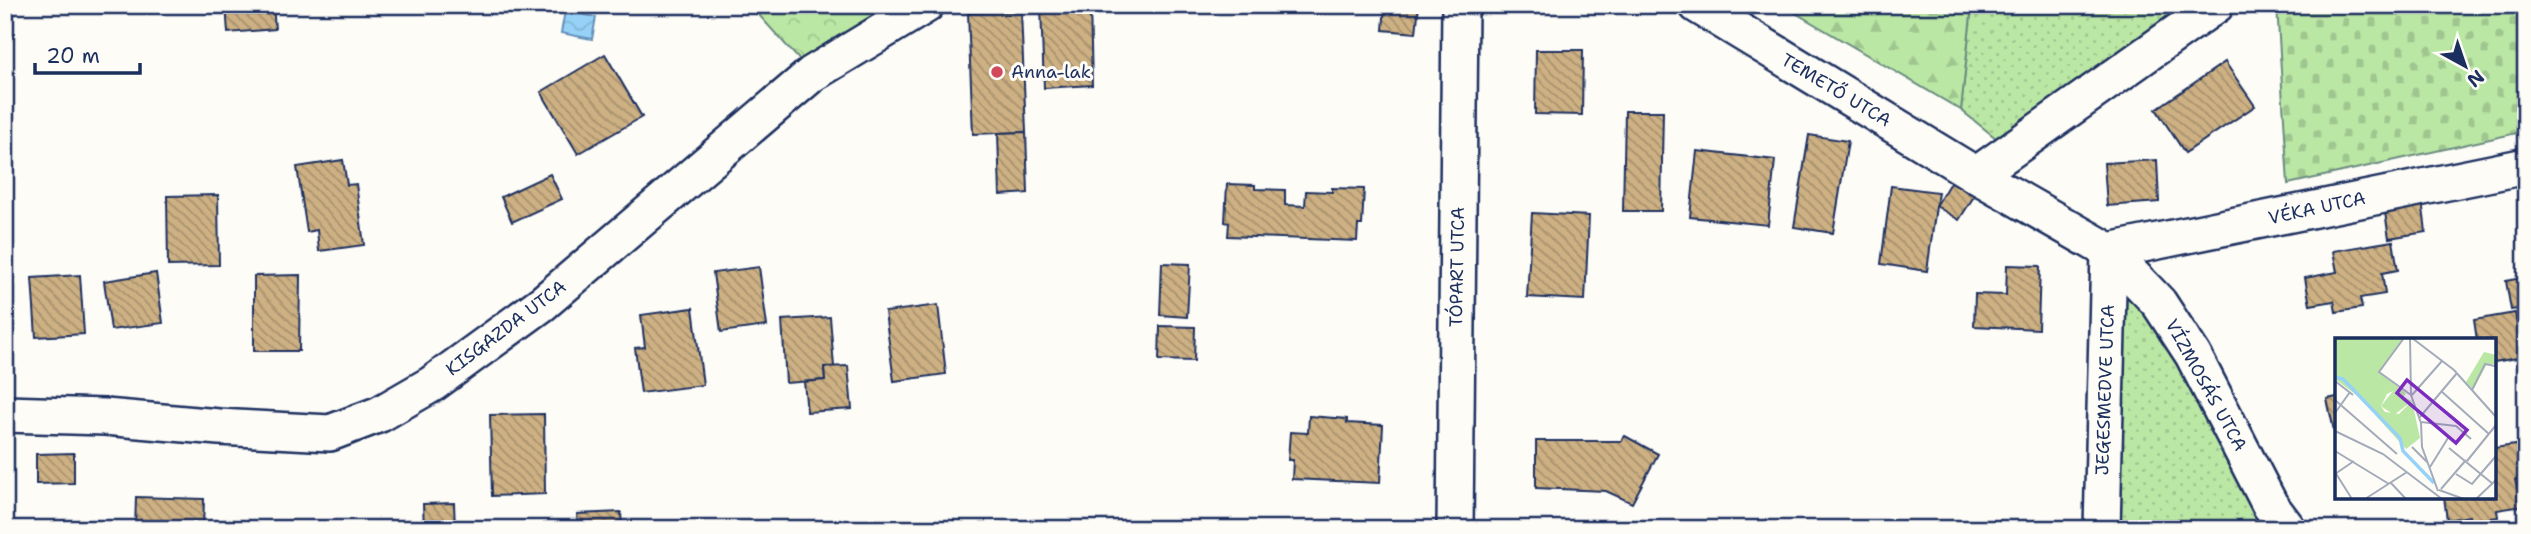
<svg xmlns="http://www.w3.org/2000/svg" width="2531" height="534" viewBox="0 0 2531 534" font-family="'Shantell Sans',sans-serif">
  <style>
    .grass { fill: url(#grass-dots); stroke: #6b8b81; stroke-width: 2 }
    .forest { fill: url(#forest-firs); stroke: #6b8b81; stroke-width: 2 }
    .cemetery { fill: url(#cemetery-stones); stroke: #6b8b81; stroke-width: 2 }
    .park { fill: url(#park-crowns); stroke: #6b8b81; stroke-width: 2 }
    .water { fill: url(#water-waves); stroke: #6591ba; stroke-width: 2 }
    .building { fill: url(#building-back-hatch); stroke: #1b2f5e; stroke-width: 2 }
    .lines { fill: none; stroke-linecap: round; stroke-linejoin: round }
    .minor-casing { stroke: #1b2f5e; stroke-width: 40 }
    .minor { stroke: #fdfcf7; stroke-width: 35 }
    .poi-dot { fill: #d1495b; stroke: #fdfcf7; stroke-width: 2.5 }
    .labels { text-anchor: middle; stroke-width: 6; stroke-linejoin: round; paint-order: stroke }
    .poi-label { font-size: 18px; fill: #1b2f5e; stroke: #fdfcf7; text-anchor: start }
    .street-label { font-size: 18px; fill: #1b2f5e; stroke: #fdfcf7 }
    .inset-river { fill: none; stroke: #96d2f7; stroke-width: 3.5 }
    .inset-road { fill: none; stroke: #a3aaba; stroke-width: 2 }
    .view { fill: #7b2cbf; fill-opacity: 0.15; stroke: #7b2cbf; stroke-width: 3.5 }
    .inset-edge { fill: none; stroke: #1b2f5e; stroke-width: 3.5 }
  </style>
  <defs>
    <pattern id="grass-dots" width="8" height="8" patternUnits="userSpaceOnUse" patternTransform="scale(1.75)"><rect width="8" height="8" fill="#bbe7a4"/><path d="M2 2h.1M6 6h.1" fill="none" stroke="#a0c690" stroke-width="1.8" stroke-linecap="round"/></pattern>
    <pattern id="forest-firs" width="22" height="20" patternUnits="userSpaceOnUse" patternTransform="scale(1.75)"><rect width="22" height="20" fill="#bbe7a4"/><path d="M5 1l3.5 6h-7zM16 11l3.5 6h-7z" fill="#a0c690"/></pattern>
    <pattern id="cemetery-stones" width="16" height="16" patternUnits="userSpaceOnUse" patternTransform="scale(1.75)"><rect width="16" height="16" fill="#bbe7a4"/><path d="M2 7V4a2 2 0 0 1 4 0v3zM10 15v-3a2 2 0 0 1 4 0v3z" fill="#a0c690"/></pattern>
    <pattern id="park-crowns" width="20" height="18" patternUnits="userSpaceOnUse" patternTransform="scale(1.75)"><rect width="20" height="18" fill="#bbe7a4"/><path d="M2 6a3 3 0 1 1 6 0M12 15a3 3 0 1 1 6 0" fill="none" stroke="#a0c690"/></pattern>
    <pattern id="water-waves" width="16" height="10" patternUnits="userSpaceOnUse" patternTransform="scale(1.75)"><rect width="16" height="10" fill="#96d2f7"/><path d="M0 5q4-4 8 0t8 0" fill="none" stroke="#81b5d6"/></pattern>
    <pattern id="building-back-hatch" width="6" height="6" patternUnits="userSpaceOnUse" patternTransform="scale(1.75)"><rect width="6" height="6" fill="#ceb183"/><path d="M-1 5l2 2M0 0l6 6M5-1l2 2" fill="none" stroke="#a6906e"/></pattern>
  </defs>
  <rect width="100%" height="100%" fill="#fdfcf7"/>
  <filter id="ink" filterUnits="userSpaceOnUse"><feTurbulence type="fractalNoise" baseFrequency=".0143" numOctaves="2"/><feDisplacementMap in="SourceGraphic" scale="14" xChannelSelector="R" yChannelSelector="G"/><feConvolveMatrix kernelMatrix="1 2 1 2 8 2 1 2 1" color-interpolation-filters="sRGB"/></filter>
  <g filter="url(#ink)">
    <!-- grass -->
    <g class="grass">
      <path d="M 1972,5 L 2252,5 L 2244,6 L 2022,159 L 1961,110 Z"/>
      <path d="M 2113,270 L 2152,314 L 2209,427 L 2268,529 L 2103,529 Z"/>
    </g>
    <!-- forest -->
    <path class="forest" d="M 1782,5 L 1972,5 L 1961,110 Z"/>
    <!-- cemetery -->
    <path class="cemetery" d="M 2277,5 L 2526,5 L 2526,131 L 2288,184 Z"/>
    <!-- park -->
    <path class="park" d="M 750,5 L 926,5 L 812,74 Z"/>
    <!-- water -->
    <path class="water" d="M 565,11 L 596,17 L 592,39 L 561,33 Z"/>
    <!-- building -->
    <g class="building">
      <path d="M 226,5 L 273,5 L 275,29 L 228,33 Z"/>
      <path d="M 1090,5 L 1092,85 L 1044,88 L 1041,6 Z"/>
      <path d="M 1385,5 L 1419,5 L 1416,33 L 1383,30 Z"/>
      <path d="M 1021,11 L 1026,132 L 973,134 L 968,13 Z"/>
      <path d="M 1536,50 L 1583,50 L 1582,115 L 1535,114 Z"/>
      <path d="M 605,54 L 642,117 L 578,154 L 541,92 Z"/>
      <path d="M 2225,62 L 2255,106 L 2185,153 L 2156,109 Z"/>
      <path d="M 1625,111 L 1663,111 L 1661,211 L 1623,211 Z"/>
      <path d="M 1026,132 L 1028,193 L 1000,195 L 998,133 Z"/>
      <path d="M 1809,135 L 1848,141 L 1833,233 L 1794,227 Z"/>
      <path d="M 1697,151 L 1775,160 L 1768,225 L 1690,217 Z"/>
      <path d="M 343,160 L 347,185 L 356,184 L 364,245 L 319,251 L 317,230 L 307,232 L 297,167 Z"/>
      <path d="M 2157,160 L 2159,202 L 2107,206 L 2104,163 Z"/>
      <path d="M 550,174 L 562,199 L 512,222 L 501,197 Z"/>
      <path d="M 1952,179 L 1976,193 L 1959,220 L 1936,206 Z"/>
      <path d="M 1227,184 L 1255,185 L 1255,189 L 1285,190 L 1285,205 L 1305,206 L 1306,191 L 1332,192 L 1332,188 L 1364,189 L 1362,225 L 1358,225 L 1357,241 L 1228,236 L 1229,223 L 1225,222 Z"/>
      <path d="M 1891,186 L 1938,192 L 1927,271 L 1881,264 Z"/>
      <path d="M 218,195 L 219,265 L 168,266 L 167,196 Z"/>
      <path d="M 2422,200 L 2426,232 L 2389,238 L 2384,206 Z"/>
      <path d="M 1532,213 L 1589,216 L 1585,300 L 1527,297 Z"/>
      <path d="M 2393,241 L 2398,270 L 2382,273 L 2385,294 L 2360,298 L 2362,308 L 2336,312 L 2334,301 L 2310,305 L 2305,278 L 2337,272 L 2333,251 Z"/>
      <path d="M 1162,263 L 1190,264 L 1187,317 L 1160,315 Z"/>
      <path d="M 2007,265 L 2040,266 L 2038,329 L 1974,326 L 1975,294 L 2006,295 Z"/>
      <path d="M 759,267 L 767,326 L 721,332 L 713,273 Z"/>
      <path d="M 156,273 L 163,323 L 111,330 L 104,281 Z"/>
      <path d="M 80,275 L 84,334 L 36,337 L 32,278 Z"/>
      <path d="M 300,275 L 299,351 L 254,351 L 254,276 Z"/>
      <path d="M 2526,277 L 2526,308 L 2511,310 L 2506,281 Z"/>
      <path d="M 938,305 L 946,374 L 894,381 L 885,312 Z"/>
      <path d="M 693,308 L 703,385 L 641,393 L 635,348 L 645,347 L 641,315 Z"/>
      <path d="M 2515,313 L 2523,357 L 2494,362 L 2494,340 L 2477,340 L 2474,320 Z"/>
      <path d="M 830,317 L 834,367 L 824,367 L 825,380 L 786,383 L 782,320 Z"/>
      <path d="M 1160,326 L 1195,327 L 1194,361 L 1159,360 Z"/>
      <path d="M 848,366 L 852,409 L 807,412 L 804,382 L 825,380 L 824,367 Z"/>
      <path d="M 2337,397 L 2337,430 L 2334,431 L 2327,399 Z"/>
      <path d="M 544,414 L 545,494 L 492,496 L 490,415 Z"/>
      <path d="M 1309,416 L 1347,419 L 1347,423 L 1383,425 L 1380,483 L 1292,479 L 1293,460 L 1288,460 L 1290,432 L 1308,433 Z"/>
      <path d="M 1625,436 L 1658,454 L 1632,503 L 1606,491 L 1536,488 L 1536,441 L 1621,441 Z"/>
      <path d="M 2522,444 L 2526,479 L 2515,480 L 2517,488 L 2521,487 L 2523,506 L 2497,510 L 2498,517 L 2471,521 L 2470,516 L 2447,520 L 2444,497 L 2494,497 L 2494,448 Z"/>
      <path d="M 74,453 L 74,483 L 36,484 L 36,454 Z"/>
      <path d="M 136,497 L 204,499 L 203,529 L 135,529 Z"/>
      <path d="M 454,503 L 455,528 L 424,529 L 423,504 Z"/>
      <path d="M 621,512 L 622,529 L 578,529 L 577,514 Z"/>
    </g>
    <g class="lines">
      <defs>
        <g id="minor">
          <path d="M 1697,5 L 1976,175 L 2109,251 L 2159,303 L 2193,355 L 2270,505 L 2288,529"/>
          <path d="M 1976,175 L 2216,5"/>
          <path d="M 2109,251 L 2526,166"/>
          <path d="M 5,414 L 105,417 L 219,427 L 330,433 L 380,414 L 432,384 L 543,303 L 812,74 L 926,5"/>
          <path d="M 1455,529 L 1460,5"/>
          <path d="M 2102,529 L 2109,251"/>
        </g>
      </defs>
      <!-- minor casing -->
      <use href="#minor" class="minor-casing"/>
      <!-- minor -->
      <use href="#minor" class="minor"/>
    </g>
  </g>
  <!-- markers -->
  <circle class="poi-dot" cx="997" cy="72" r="7"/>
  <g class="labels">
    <!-- poi labels -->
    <g class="poi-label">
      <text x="1011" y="78">Anna-lak</text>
    </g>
    <!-- street labels -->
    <g class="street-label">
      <text transform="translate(1836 90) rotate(31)" y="6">TEMETŐ UTCA</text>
      <text transform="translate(2317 208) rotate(-12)" y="6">VÉKA UTCA</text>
      <text transform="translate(1457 267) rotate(-89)" y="6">TÓPART UTCA</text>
      <text transform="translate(506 328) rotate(-37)" y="6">KISGAZDA UTCA</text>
      <text transform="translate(2206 385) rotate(61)" y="6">VÍZMOSÁS UTCA</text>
      <text transform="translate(2105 390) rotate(-88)" y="6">JEGESMEDVE UTCA</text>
    </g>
  </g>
  <!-- overview -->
  <g transform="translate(2335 338)">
    <rect width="161" height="161" fill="#fdfcf7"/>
    <path d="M 58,53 L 77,63 L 59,77 L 46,68 Z" fill="#bbe7a4"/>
    <path d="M 0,0 L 69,0 L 44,35 L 71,55 L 68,60 L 58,53 L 52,56 L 46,68 L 50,74 L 64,76 L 77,63 L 85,100 L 71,111 L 24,59 L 0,41 ZM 149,14 L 161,17 L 161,26 L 152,26 L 138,52 L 131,44 Z" fill="#bbe7a4"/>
    <path class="inset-river" d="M 0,39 L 8,41 L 65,100 L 68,113 L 99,145"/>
    <path class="inset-road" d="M 69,0 L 44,34 L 76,57M 75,0 L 76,57 L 86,85 L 87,109 L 103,153M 77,0 L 119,32 L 161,79M 0,43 L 18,57M 137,52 L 150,26 L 160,28 L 161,20M 106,53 L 154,96M 77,57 L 107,23M 0,62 L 62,116M 0,75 L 15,54M 85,79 L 122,35M 86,84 L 121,88 L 136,101M 0,93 L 48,116 L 107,161M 77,109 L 92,124M 114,110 L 158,146M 0,113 L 54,146M 132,123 L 161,87M 95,129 L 113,100M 0,134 L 17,161M 0,136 L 19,123M 121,136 L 137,146 L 161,118M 56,145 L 71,161M 106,151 L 131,122M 104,152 L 129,161M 30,161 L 72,134M 141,161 L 161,142"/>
    <path class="view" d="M 72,42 L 132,92 L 121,105 L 62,55 Z"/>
    <rect width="161" height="161" class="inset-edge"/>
  </g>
  <!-- margin -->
  <rect width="2531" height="534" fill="none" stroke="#fdfcf7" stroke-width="28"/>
  <rect x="14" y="14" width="2503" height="506" fill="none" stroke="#1b2f5e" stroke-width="2.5" filter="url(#ink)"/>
  <!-- north arrow -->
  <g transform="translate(2465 66) rotate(140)" stroke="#fdfcf7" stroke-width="5" paint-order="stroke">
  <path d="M0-5L12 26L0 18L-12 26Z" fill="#1b2f5e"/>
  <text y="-10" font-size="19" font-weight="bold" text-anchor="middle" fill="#1b2f5e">N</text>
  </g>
  <!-- scale -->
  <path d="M35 63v10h105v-10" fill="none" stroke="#1b2f5e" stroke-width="3.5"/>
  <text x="46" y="63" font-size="21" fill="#1b2f5e" stroke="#fdfcf7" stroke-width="5" paint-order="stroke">20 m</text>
</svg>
